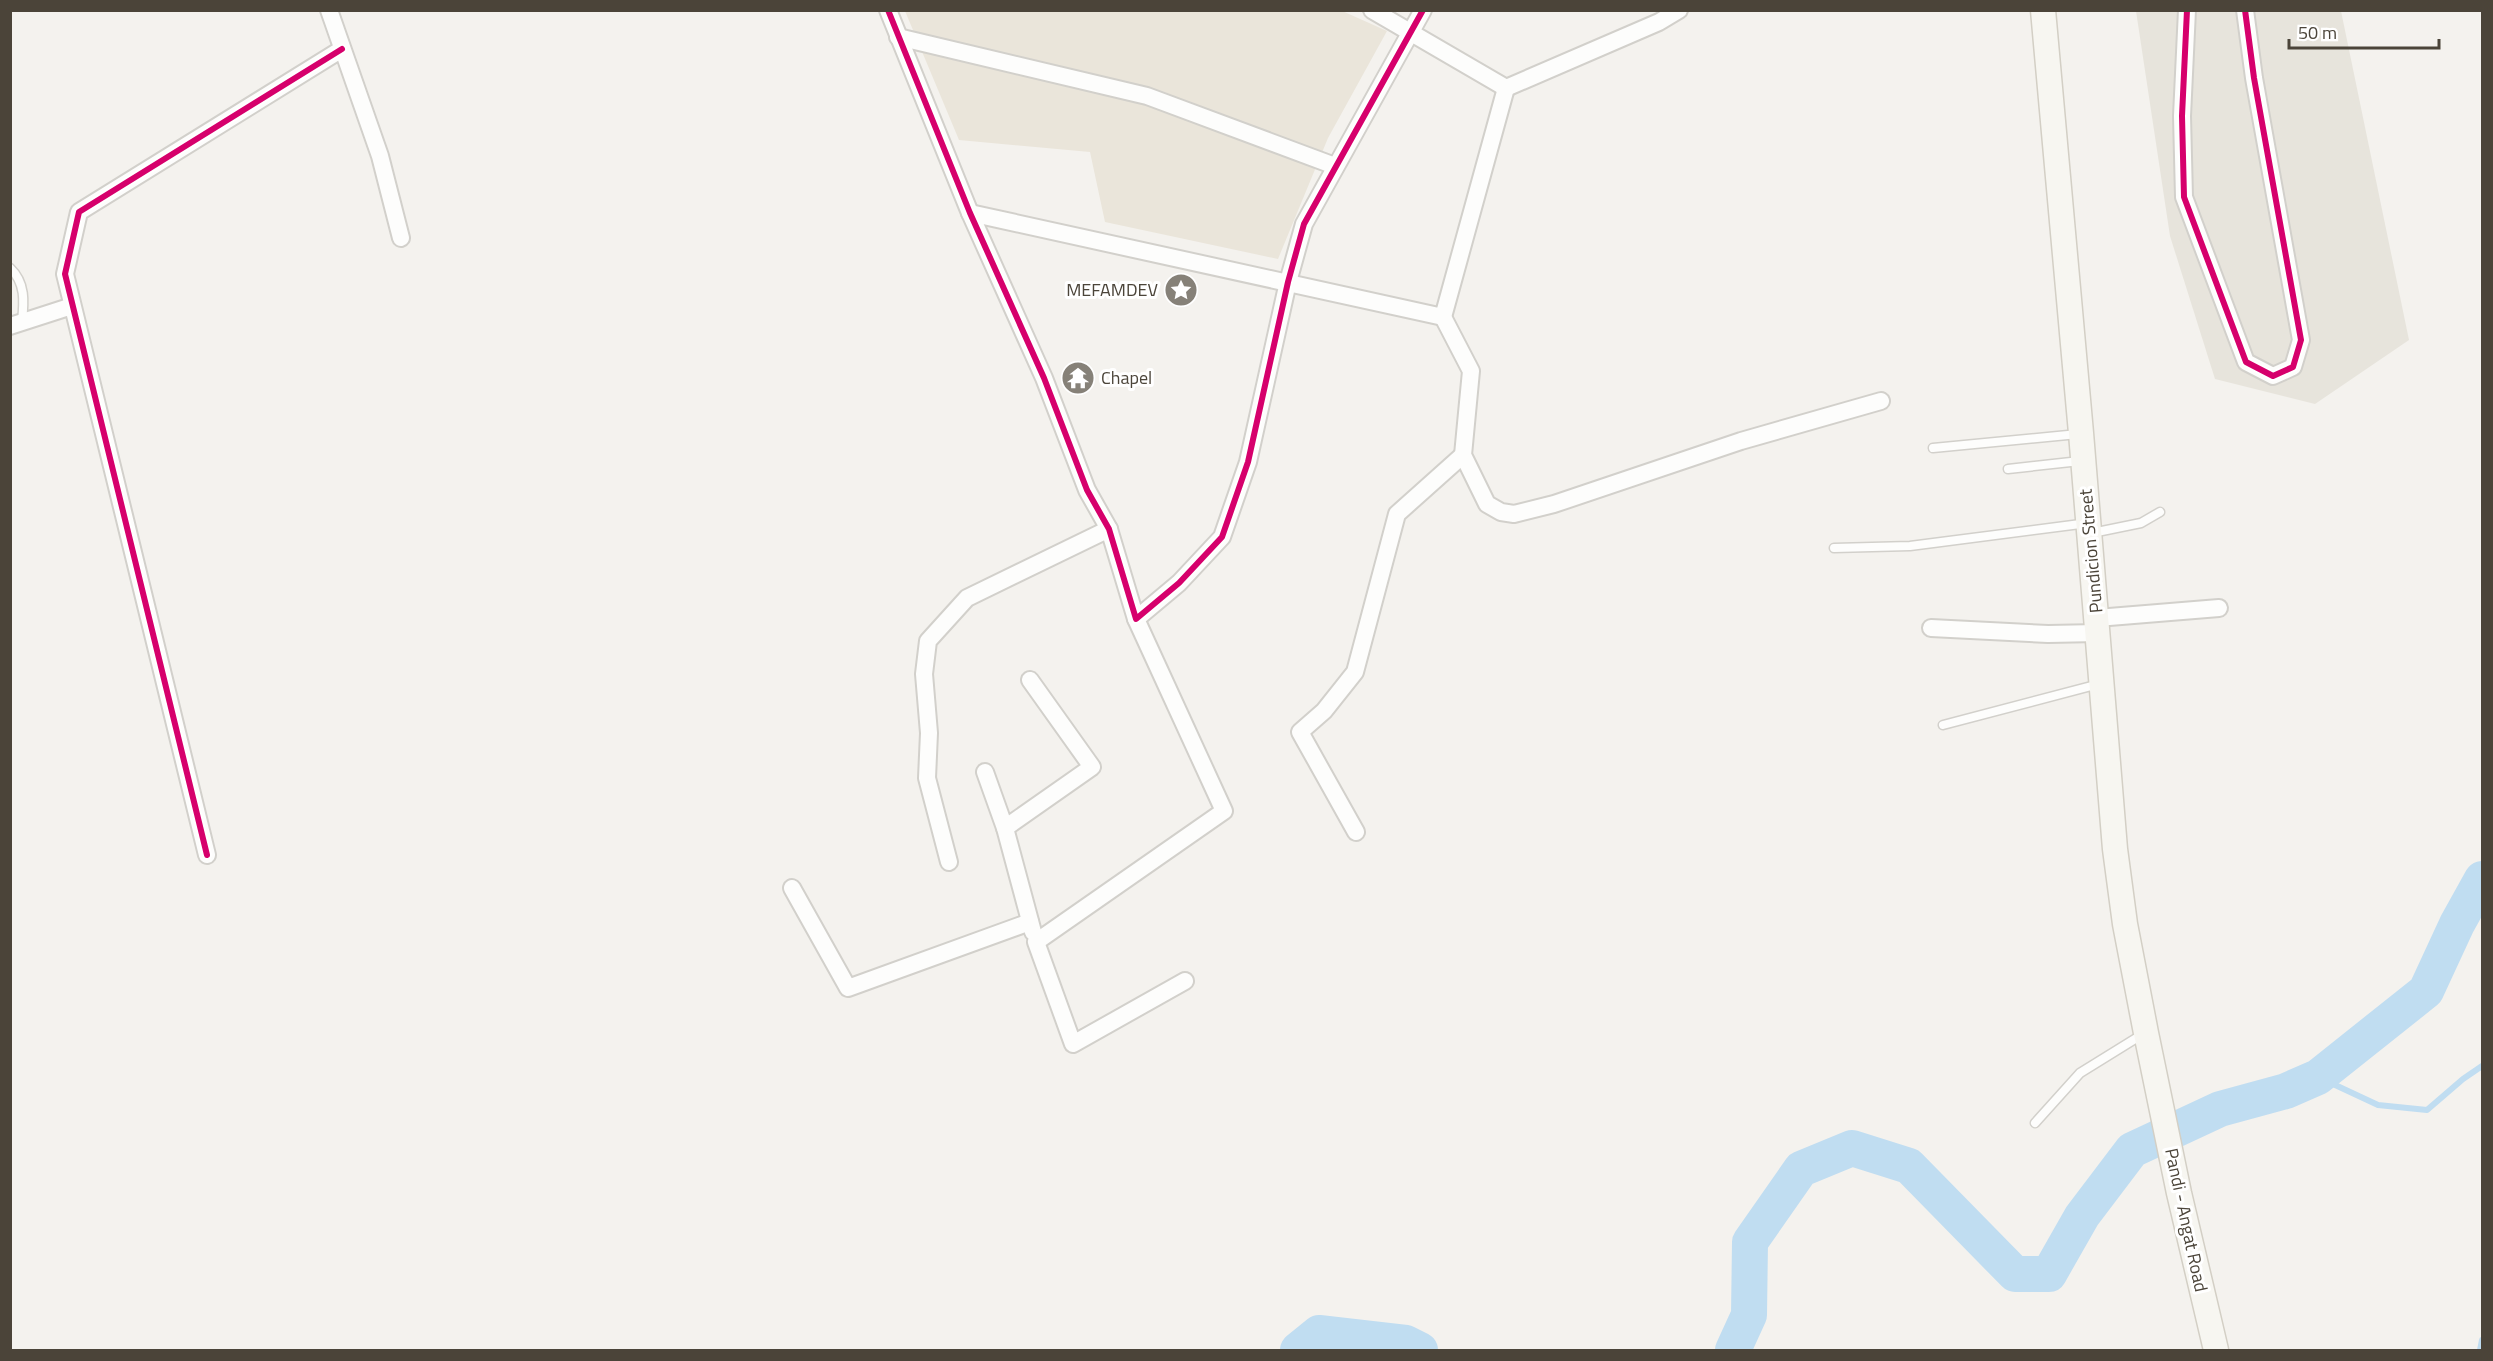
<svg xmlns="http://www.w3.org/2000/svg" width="2493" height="1361" viewBox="0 0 2493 1361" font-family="'Titillium Web',sans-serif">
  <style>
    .residential { fill: #e7e4dc }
    .education { fill: #eae5da }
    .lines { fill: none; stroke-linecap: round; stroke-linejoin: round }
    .stream { stroke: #c0ddf1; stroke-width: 6 }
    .river { stroke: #c0ddf1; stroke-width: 36 }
    .service-casing { stroke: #d2d0cb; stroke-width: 11 }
    .minor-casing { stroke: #d2d0cb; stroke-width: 20 }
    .secondary-casing { stroke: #d3cfc5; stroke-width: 27 }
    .service { stroke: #fdfdfc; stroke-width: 8 }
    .minor { stroke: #fdfdfc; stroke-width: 16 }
    .secondary { stroke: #f7f6f1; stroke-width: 24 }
    .cycleway-casing { stroke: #fff; stroke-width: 10 }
    .cycleway { stroke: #d6006c; stroke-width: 6 }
    .labels { text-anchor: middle; stroke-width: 6; stroke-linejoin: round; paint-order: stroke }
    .poi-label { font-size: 18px; fill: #4b4439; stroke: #fff; text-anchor: end }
    .street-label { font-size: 18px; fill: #4b4439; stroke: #fff }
  </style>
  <rect width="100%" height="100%" fill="#f4f2ee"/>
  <!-- residential -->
  <path class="residential" d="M 2136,11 L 2341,11 L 2409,340 L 2315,404 L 2215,379 L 2170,236 Z"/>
  <!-- education -->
  <path class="education" d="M 1340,10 L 1387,31 L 1328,138 L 1278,259 L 1105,222 L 1090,152 L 959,140 L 905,11 Z"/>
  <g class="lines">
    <!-- stream -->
    <g class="stream">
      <path d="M 2318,1077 L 2378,1105 L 2427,1110 L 2463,1079 L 2482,1066"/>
      <path d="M 2480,1350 L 2482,1340"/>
    </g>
    <!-- river -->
    <g class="river">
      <path d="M 1298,1350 L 1319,1333 L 1406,1343 L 1420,1350"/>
      <path d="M 1733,1350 L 1749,1315 L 1750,1242 L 1801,1169 L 1852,1148 L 1909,1166 L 2015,1274 L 2049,1274 L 2082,1216 L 2132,1150 L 2220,1109 L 2286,1091 L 2318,1077 L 2426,991 L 2457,924 L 2482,879"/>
    </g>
    <defs>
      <g id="service">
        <path d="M 10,268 C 26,283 24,302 22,322"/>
        <path d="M 1933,448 L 2078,434"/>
        <path d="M 2008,469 L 2080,461"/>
        <path d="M 2092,533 L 2141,523 L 2160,512"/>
        <path d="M 1834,548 L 1910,546 L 2088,523"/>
        <path d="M 1943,725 L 2099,684"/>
        <path d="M 2035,1123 L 2080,1073 L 2143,1034"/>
      </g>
      <g id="minor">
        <path d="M 329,10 L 380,156 L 401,238"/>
        <path d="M 888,10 L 970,213 L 1044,378 L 1087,490 L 1109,529 L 1136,619 L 1179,583 L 1222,537 L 1248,462 L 1288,282 L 1304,224 L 1423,10"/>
        <path d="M 1372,10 L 1506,88 L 1659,22 L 1679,10"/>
        <path d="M 2187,10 L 2182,116 L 2184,197 L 2246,362 L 2273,376 L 2293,367 L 2301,340 L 2254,78 L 2245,10"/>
        <path d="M 898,37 L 1147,96 L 1335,166"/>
        <path d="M 970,213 L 1443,317 L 1506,88"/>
        <path d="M 1443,317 L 1471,371 L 1463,455 L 1487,504 L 1501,512 L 1514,514 L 1554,504 L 1741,441 L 1881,401"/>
        <path d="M 10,326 L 72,306"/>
        <path d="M 2097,618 L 2219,608"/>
        <path d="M 1136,619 L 1224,811 L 1036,942 L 1073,1044 L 1185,981"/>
        <path d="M 1931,628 L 2048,634 L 2098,633"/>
        <path d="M 985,772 L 1005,828 L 1033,932"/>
        <path d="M 1005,828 L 1092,767 L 1030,680"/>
        <path d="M 1356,832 L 1300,732 L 1324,711 L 1355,672 L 1397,514 L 1463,455"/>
        <path d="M 207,855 L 65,274 L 79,212 L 342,49"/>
        <path d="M 949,862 L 927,778 L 929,733 L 924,674 L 928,641 L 967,598 L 1109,529"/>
        <path d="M 792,888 L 848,988 L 1030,922"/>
      </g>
      <path id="secondary" d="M 2043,10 L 2081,433 L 2115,849 L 2125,924 L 2146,1033 L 2179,1193 L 2216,1350"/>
    </defs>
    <!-- service casing -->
    <use href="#service" class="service-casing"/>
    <!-- minor casing -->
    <use href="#minor" class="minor-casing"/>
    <!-- secondary casing -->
    <use href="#secondary" class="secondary-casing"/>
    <!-- service -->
    <use href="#service" class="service"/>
    <!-- minor -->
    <use href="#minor" class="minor"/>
    <!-- secondary -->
    <use href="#secondary" class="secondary"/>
    <defs>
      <g id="cycleway">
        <path d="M 888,10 L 970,213 L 1044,378 L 1087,490 L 1109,529 L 1136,619 L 1179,583 L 1222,537 L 1248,462 L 1288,282 L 1304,224 L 1423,10"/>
        <path d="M 2187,10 L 2182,116 L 2184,197 L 2246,362 L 2273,376 L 2293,367 L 2301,340 L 2254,78 L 2245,10"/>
        <path d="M 207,855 L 65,274 L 79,212 L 342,49"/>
      </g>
    </defs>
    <!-- cycleway casing -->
    <use href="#cycleway" class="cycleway-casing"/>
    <!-- cycleway -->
    <use href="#cycleway" class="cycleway"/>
  </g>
  <!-- icons -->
  <defs>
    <symbol id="sight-disc" viewBox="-11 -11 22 22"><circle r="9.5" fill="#868178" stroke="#fff"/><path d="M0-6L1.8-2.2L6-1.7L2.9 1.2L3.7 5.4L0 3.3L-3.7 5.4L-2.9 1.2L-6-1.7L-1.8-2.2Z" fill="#fff"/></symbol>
    <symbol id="temple-disc" viewBox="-11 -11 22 22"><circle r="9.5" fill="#868178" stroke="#fff"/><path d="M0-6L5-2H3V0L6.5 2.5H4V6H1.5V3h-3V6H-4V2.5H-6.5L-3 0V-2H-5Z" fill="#fff"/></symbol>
  </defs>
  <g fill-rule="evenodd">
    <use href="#sight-disc" x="1162" y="271" width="38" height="38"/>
    <use href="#temple-disc" x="1059" y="359" width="38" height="38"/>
  </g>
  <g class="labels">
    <!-- poi labels -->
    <g class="poi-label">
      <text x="1158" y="296">MEFAMDEV</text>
      <text x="1101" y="384" text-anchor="start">Chapel</text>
    </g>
    <!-- street labels -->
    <g class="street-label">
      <text transform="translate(2091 551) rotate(-95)" y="6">Pundicion Street</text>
      <text transform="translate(2186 1220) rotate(78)" y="6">Pandi - Angat Road</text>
    </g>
  </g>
  <!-- border -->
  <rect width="2493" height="1361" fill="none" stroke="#4b4439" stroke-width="24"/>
  <!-- scale -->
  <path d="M2289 39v9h150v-9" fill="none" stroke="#4b4439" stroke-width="3"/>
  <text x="2298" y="39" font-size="18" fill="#4b4439" stroke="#ffffff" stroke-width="4.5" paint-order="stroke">50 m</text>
</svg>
